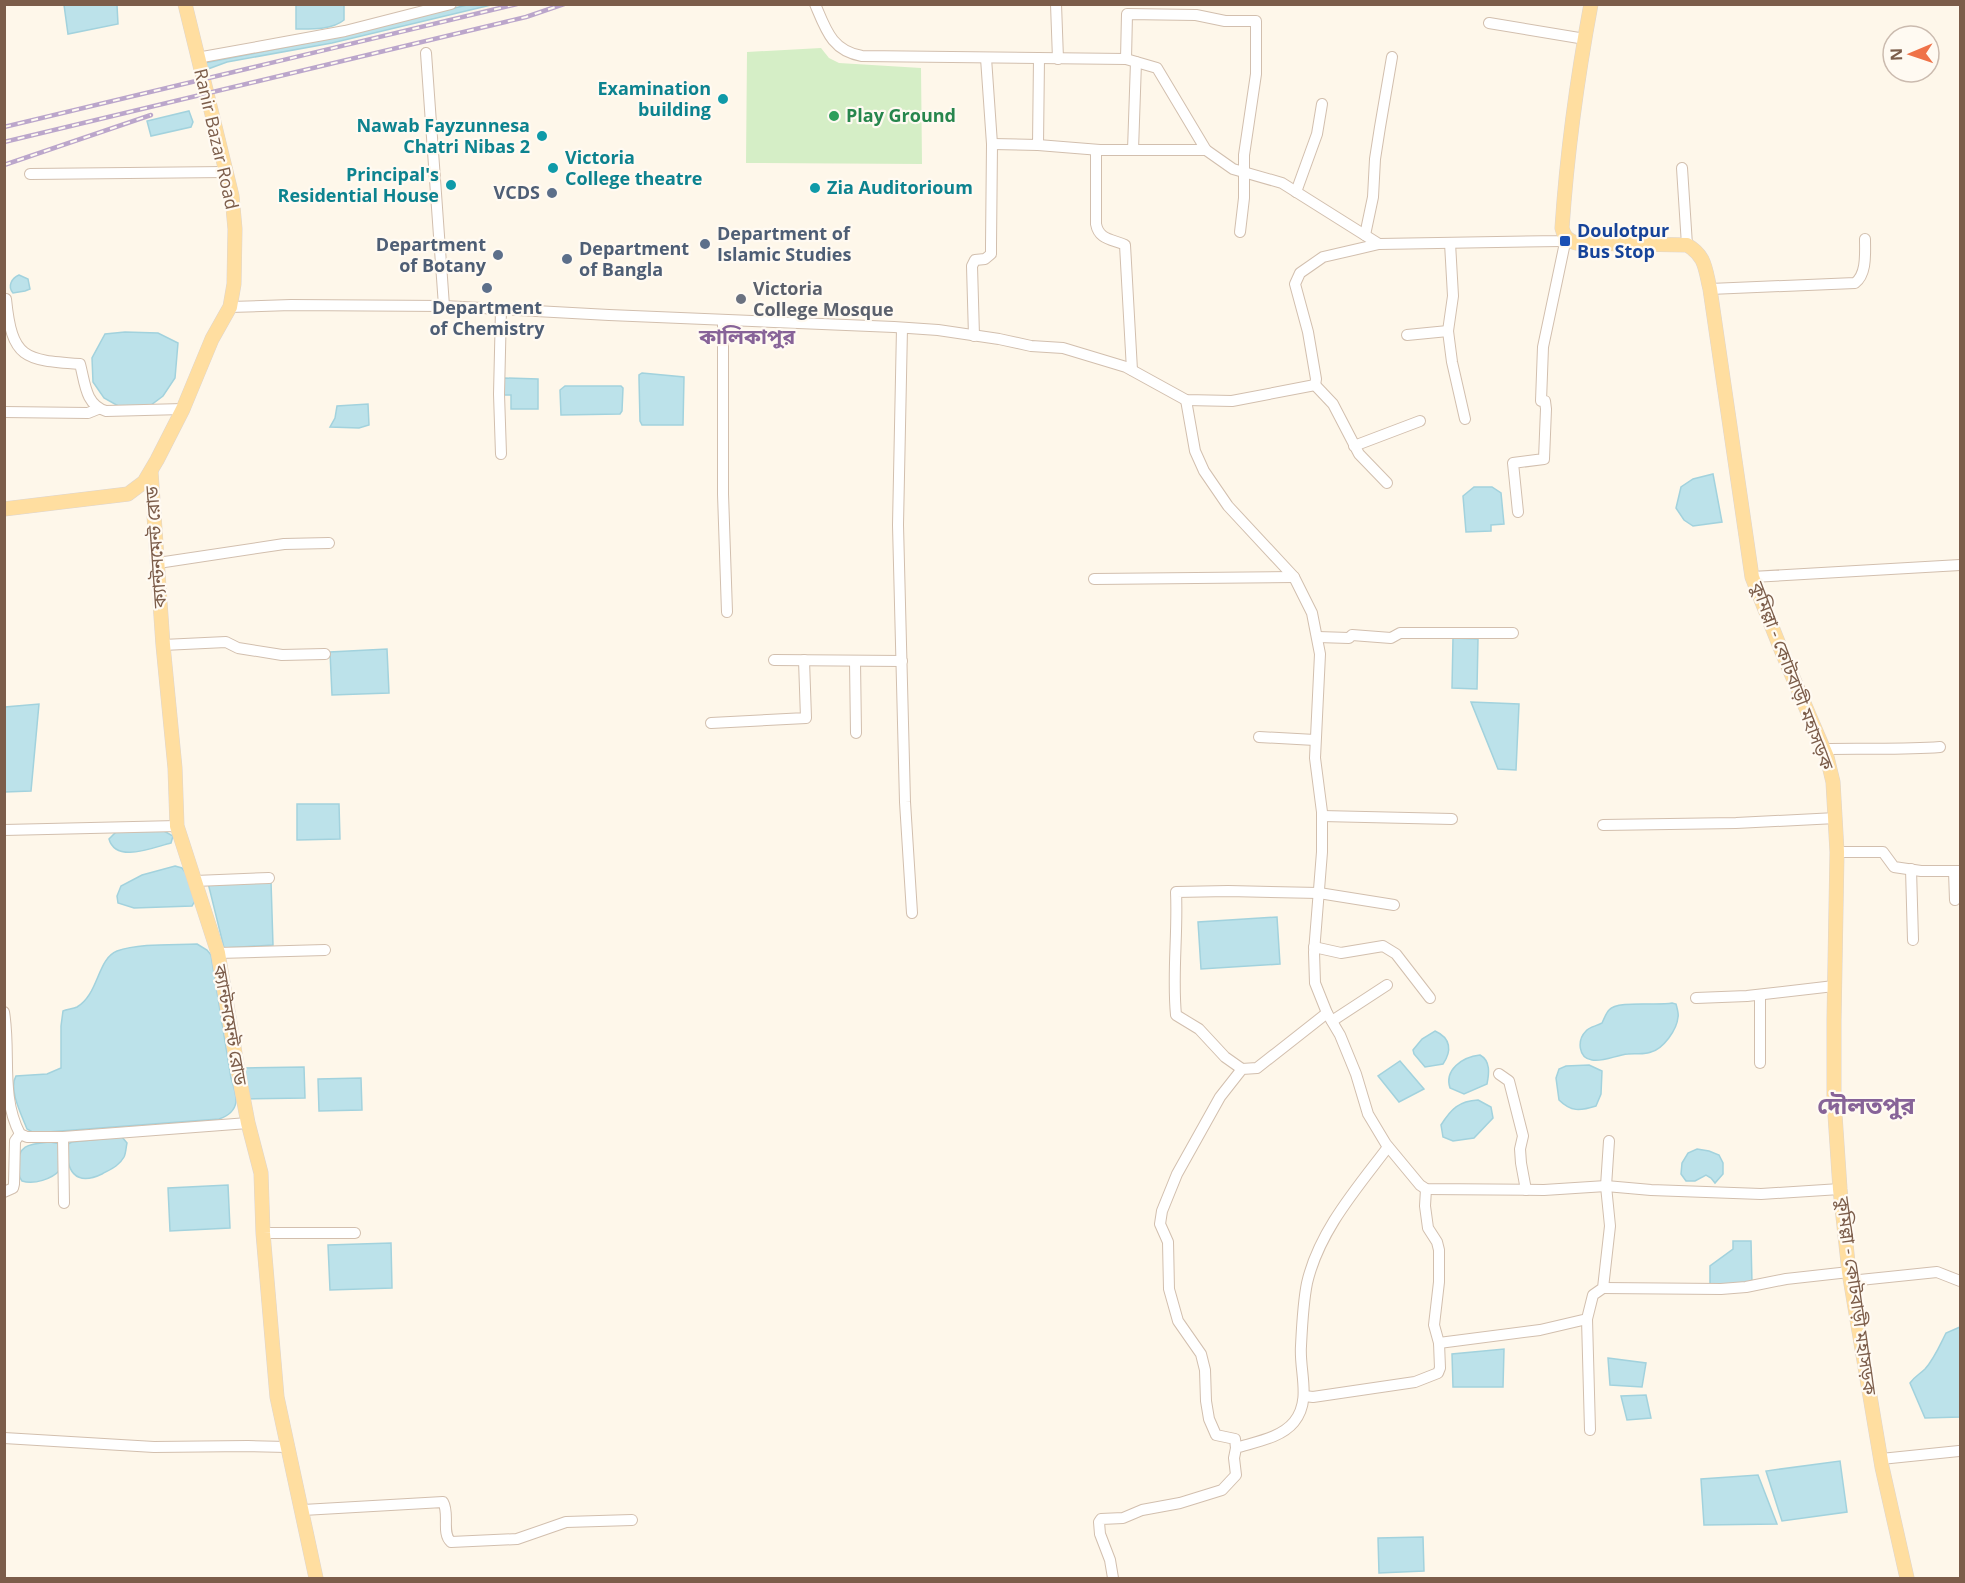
<svg xmlns="http://www.w3.org/2000/svg" width="1965" height="1583" viewBox="0 0 1965 1583" font-family="'Open Sans','Noto Sans Bengali',sans-serif">
  <style>
    .green { fill: #d5eec6 }
    .water { fill: #bce2ea; stroke: #a2d2dd; stroke-width: 1.5 }
    .lines { fill: none; stroke-linecap: round; stroke-linejoin: round }
    .minor-casing { stroke: #d2bfae; stroke-width: 12 }
    .major-casing { stroke: #ddd5d0; stroke-width: 15 }
    .minor { stroke: #fff; stroke-width: 10 }
    .major { stroke: #ffdea0; stroke-width: 14 }
    .rail-casing { stroke: #bba6cb; stroke-width: 4.5 }
    .rail { stroke: #fffaf2; stroke-width: 2; stroke-dasharray: 7; stroke-linecap: butt }
    .culture-dot { fill: #0f9aa8; stroke: #fffaf2; stroke-width: 2 }
    .leisure-dot { fill: #2e9e5b; stroke: #fffaf2; stroke-width: 2 }
    .service-dot { fill: #5c6f8a; stroke: #fffaf2; stroke-width: 2 }
    .transit-dot { fill: #1a4fb4; stroke: #fffaf2; stroke-width: 2 }
    .worship-dot { fill: #6b7280; stroke: #fffaf2; stroke-width: 2 }
    .labels { text-anchor: middle; stroke-width: 4.5; stroke-linejoin: round; paint-order: stroke }
    .culture-label { font-size: 18px; font-weight: bold; fill: #0d838f; stroke: #fffaf2; text-anchor: end }
    .leisure-label { font-size: 18px; font-weight: bold; fill: #27864d; stroke: #fffaf2; text-anchor: start }
    .street-label { font-size: 18px; fill: #7c5d4a; stroke: #fffaf2 }
    .service-label { font-size: 18px; font-weight: bold; fill: #4e5e75; stroke: #fffaf2; text-anchor: end }
    .transit-label { font-size: 18px; font-weight: bold; fill: #164399; stroke: #fffaf2; text-anchor: start }
    .worship-label { font-size: 18px; font-weight: bold; fill: #5b616d; stroke: #fffaf2; text-anchor: start }
    .quarter-label { font-size: 21px; font-weight: bold; fill: #876398; stroke: #fffaf2 }
    .district-label { font-size: 24px; font-weight: bold; fill: #876398; stroke: #fffaf2 }
  </style>
  <rect width="100%" height="100%" fill="#fef7ea"/>
  <!-- green -->
  <path class="green" d="M 821,48 L 829,58 L 839,63 L 921,68 L 922,164 L 746,163 L 747,52 Z"/>
  <!-- water -->
  <g class="water">
    <path d="M 64,5 L 117,5 L 118,24 L 68,34 Z"/>
    <path d="M 296,5 L 344,5 L 344,20 C 332,30 311,29 296,29 Z"/>
    <path d="M 467,5 L 491,5 L 332,43 L 227,62 L 208,69 L 204,63 L 307,43 Z"/>
    <path d="M 189,111 L 193,122 L 191,127 L 151,136 L 147,121 Z"/>
    <path d="M 19,275 L 28,279 L 30,289 L 25,291 L 13,293 C 7,286 12,278 19,275 Z"/>
    <path d="M 125,332 L 158,333 L 178,343 L 175,378 L 163,396 L 151,405 L 120,407 L 104,398 L 93,382 L 92,358 L 105,334 Z"/>
    <path d="M 642,373 L 684,377 L 683,425 L 642,425 L 640,421 L 639,379 L 639,375 Z"/>
    <path d="M 504,378 L 538,379 L 538,409 L 511,409 L 511,395 L 504,395 Z"/>
    <path d="M 565,386 L 621,386 L 623,388 L 622,411 L 620,414 L 561,415 L 560,390 Z"/>
    <path d="M 368,404 L 369,425 L 359,428 L 330,427 L 335,418 L 337,406 Z"/>
    <path d="M 1713,474 L 1722,522 L 1693,526 L 1684,520 L 1676,508 L 1681,487 L 1693,479 Z"/>
    <path d="M 1474,487 L 1492,487 L 1501,493 L 1504,524 L 1491,525 L 1491,531 L 1466,532 L 1463,496 Z"/>
    <path d="M 1453,638 L 1478,639 L 1477,689 L 1452,688 Z"/>
    <path d="M 387,649 L 389,693 L 332,695 L 330,652 Z"/>
    <path d="M 1471,702 L 1519,704 L 1516,770 L 1498,769 Z"/>
    <path d="M 39,704 L 31,791 L 5,792 L 5,707 Z"/>
    <path d="M 297,804 L 339,804 L 340,839 L 297,840 Z"/>
    <path d="M 164,831 L 173,836 L 171,843 C 154,847 116,864 109,839 L 116,832 Z"/>
    <path d="M 175,866 L 182,868 L 188,876 L 196,899 L 192,906 L 134,908 L 118,903 L 117,896 L 121,886 L 142,875 Z"/>
    <path d="M 271,881 L 273,945 L 224,948 L 208,883 Z"/>
    <path d="M 1277,917 L 1280,964 L 1201,969 L 1198,922 Z"/>
    <path d="M 197,944 L 207,950 L 211,955 L 231,1078 C 237,1096 242,1111 219,1119 L 34,1133 L 27,1129 C 22,1116 8,1089 16,1076 L 47,1074 L 61,1068 L 61,1026 L 63,1011 C 67,1009 73,1009 77,1007 C 99,994 97,959 117,951 C 139,943 174,945 197,944 Z"/>
    <path d="M 1672,1003 L 1676,1004 C 1677,1008 1679,1014 1678,1017 C 1677,1030 1663,1049 1651,1052 C 1644,1055 1636,1053 1628,1054 C 1616,1055 1604,1062 1592,1060 C 1578,1058 1577,1040 1586,1031 C 1589,1027 1597,1026 1602,1023 C 1604,1019 1606,1013 1609,1010 C 1617,1000 1657,1006 1672,1003 Z"/>
    <path d="M 1435,1031 C 1451,1038 1452,1051 1443,1064 L 1425,1067 L 1414,1054 L 1413,1050 L 1422,1039 Z"/>
    <path d="M 1480,1055 C 1491,1061 1489,1074 1487,1084 L 1464,1094 L 1450,1088 C 1444,1070 1462,1057 1480,1055 Z"/>
    <path d="M 1400,1061 L 1424,1089 L 1399,1102 L 1378,1076 Z"/>
    <path d="M 1589,1065 L 1602,1071 L 1601,1094 L 1596,1106 C 1580,1111 1571,1112 1559,1100 L 1556,1078 L 1559,1069 L 1566,1066 Z"/>
    <path d="M 304,1067 L 305,1098 L 245,1099 L 245,1068 Z"/>
    <path d="M 361,1078 L 362,1110 L 319,1111 L 318,1079 Z"/>
    <path d="M 1478,1100 L 1491,1107 L 1493,1118 L 1474,1138 L 1453,1141 L 1443,1137 L 1441,1125 C 1451,1109 1459,1101 1478,1100 Z"/>
    <path d="M 122,1137 L 127,1143 C 126,1147 126,1153 124,1157 C 119,1166 111,1169 102,1174 C 75,1187 65,1170 68,1144 L 72,1142 Z"/>
    <path d="M 50,1142 L 61,1144 L 60,1170 C 52,1179 34,1185 22,1181 C 18,1176 19,1173 18,1167 C 17,1144 30,1144 50,1142 Z"/>
    <path d="M 1697,1149 L 1709,1151 L 1719,1155 L 1723,1163 L 1723,1174 L 1715,1183 L 1711,1178 L 1706,1175 L 1695,1181 L 1686,1181 L 1681,1174 L 1682,1163 L 1688,1153 Z"/>
    <path d="M 228,1185 L 230,1228 L 170,1231 L 168,1188 Z"/>
    <path d="M 1733,1241 L 1751,1241 L 1752,1284 L 1710,1284 L 1710,1266 L 1733,1249 Z"/>
    <path d="M 391,1243 L 392,1288 L 330,1290 L 328,1245 Z"/>
    <path d="M 1960,1327 L 1960,1417 L 1925,1418 L 1910,1383 C 1915,1376 1920,1374 1925,1369 C 1934,1359 1940,1345 1946,1333 Z"/>
    <path d="M 1504,1349 L 1503,1387 L 1453,1387 L 1452,1354 Z"/>
    <path d="M 1608,1358 L 1646,1363 L 1642,1387 L 1610,1385 Z"/>
    <path d="M 1646,1395 L 1651,1418 L 1627,1420 L 1621,1396 Z"/>
    <path d="M 1840,1461 L 1847,1512 L 1782,1521 L 1766,1471 Z"/>
    <path d="M 1758,1475 L 1777,1524 L 1704,1525 L 1701,1479 Z"/>
    <path d="M 1423,1537 L 1424,1571 L 1379,1573 L 1378,1538 Z"/>
  </g>
  <g class="lines">
    <defs>
      <g id="minor">
        <path d="M 815,4 C 826,30 832,51 862,56 L 1126,59 L 1157,68 L 1206,150 L 1233,169 L 1282,183 L 1379,244"/>
        <path d="M 1056,4 L 1058,59"/>
        <path d="M 1489,23 L 1585,39"/>
        <path d="M 426,53 L 444,306"/>
        <path d="M 197,58 L 345,31 L 451,4"/>
        <path d="M 1126,59 L 1127,14 L 1196,15 L 1225,21 L 1256,21 L 1256,74 L 1244,155 L 1244,198 L 1240,232"/>
        <path d="M 992,144 L 1038,145 L 1039,58"/>
        <path d="M 1038,145 L 1100,150 L 1133,150 L 1136,62"/>
        <path d="M 1096,150 L 1096,224 C 1099,240 1112,239 1125,245 L 1132,370"/>
        <path d="M 1133,150 L 1206,150"/>
        <path d="M 1682,168 L 1687,245"/>
        <path d="M 30,174 L 226,172"/>
        <path d="M 1296,192 L 1317,134 L 1322,104"/>
        <path d="M 1365,235 L 1373,197 L 1375,159 L 1380,127 L 1392,57"/>
        <path d="M 1450,243 L 1453,296 L 1448,331 L 1452,362 L 1465,419"/>
        <path d="M 1710,289 L 1855,283 C 1867,274 1865,253 1865,239"/>
        <path d="M 6,299 C 12,359 24,360 80,364 C 85,382 85,405 106,411 L 183,409"/>
        <path d="M 230,307 L 291,305 L 444,306 L 609,315 L 894,327 L 938,330 L 999,339 L 1031,346 L 1063,348 L 1126,367 L 1186,400 L 1232,401 L 1315,385 L 1316,379 L 1308,332 L 1295,284 L 1300,273 L 1323,257 L 1379,244 L 1561,241 L 1566,238"/>
        <path d="M 723,320 L 723,494 L 727,612"/>
        <path d="M 902,328 L 898,525 L 905,802 L 912,913"/>
        <path d="M 1407,335 L 1448,331"/>
        <path d="M 974,336 L 972,266 L 975,260 L 985,259 L 991,254 L 991,245 L 992,144 L 986,58"/>
        <path d="M 1315,385 L 1333,404 L 1359,454 L 1387,483"/>
        <path d="M 1186,400 L 1195,451 L 1204,471 L 1228,506 L 1294,577 L 1312,613 L 1320,654 L 1315,758 L 1322,812 L 1322,852 L 1314,952 L 1315,983 L 1327,1013 L 1340,1035 L 1356,1074 L 1368,1114 L 1386,1144 L 1420,1185 L 1426,1189 L 1544,1190 L 1606,1186 L 1651,1190 L 1761,1194 L 1840,1189"/>
        <path d="M 4,412 L 88,413 L 98,409"/>
        <path d="M 1354,446 L 1420,421"/>
        <path d="M 501,454 L 499,394 L 501,309"/>
        <path d="M 1518,512 L 1513,463 L 1544,459 L 1546,409 L 1545,401 L 1541,401 L 1543,347 L 1566,238"/>
        <path d="M 158,563 L 284,544 L 329,543"/>
        <path d="M 1752,577 L 1960,565"/>
        <path d="M 1094,579 L 1294,577"/>
        <path d="M 1318,637 L 1349,638 L 1352,635 L 1391,638 L 1400,633 L 1513,633"/>
        <path d="M 163,645 L 226,642 L 238,648 L 282,655 L 325,654"/>
        <path d="M 774,660 L 902,661"/>
        <path d="M 855,661 L 856,733"/>
        <path d="M 711,723 L 806,718 L 804,660"/>
        <path d="M 1259,737 L 1315,740"/>
        <path d="M 1824,749 C 1862,748 1901,750 1940,747"/>
        <path d="M 1322,816 L 1452,819"/>
        <path d="M 1603,825 L 1736,823 L 1836,818"/>
        <path d="M 4,830 L 177,826"/>
        <path d="M 1837,852 L 1883,852 L 1894,867 L 1921,871 L 1960,871"/>
        <path d="M 1911,869 L 1913,940"/>
        <path d="M 1954,871 L 1955,900"/>
        <path d="M 195,881 L 269,878"/>
        <path d="M 1314,947 L 1341,953 L 1383,946 L 1396,954 L 1430,998"/>
        <path d="M 218,953 L 325,950"/>
        <path d="M 1696,998 L 1747,996 L 1834,986"/>
        <path d="M 4,1012 C 11,1053 0,1096 20,1134 L 27,1137 L 63,1137 L 248,1123"/>
        <path d="M 1332,1021 L 1387,985"/>
        <path d="M 1760,1063 L 1760,995"/>
        <path d="M 1242,1069 L 1225,1057 L 1199,1029 L 1176,1015 C 1172,974 1178,934 1176,892 L 1228,891 L 1319,893 L 1394,905"/>
        <path d="M 1499,1074 L 1509,1081 L 1523,1136 L 1520,1149 L 1521,1163 L 1526,1190"/>
        <path d="M 63,1137 L 64,1203"/>
        <path d="M 4,1192 L 13,1188 L 14,1184 L 15,1141 L 20,1134"/>
        <path d="M 263,1233 L 355,1233"/>
        <path d="M 1850,1281 L 1937,1272 L 1960,1281"/>
        <path d="M 1603,1288 L 1721,1289 L 1746,1287 L 1786,1279 L 1849,1272"/>
        <path d="M 1587,1319 L 1590,1430"/>
        <path d="M 1439,1343 L 1540,1330 L 1587,1319 L 1593,1295 L 1603,1288 L 1610,1226 L 1606,1186 L 1609,1141"/>
        <path d="M 1304,1396 L 1313,1397 L 1415,1382 L 1438,1373 L 1440,1368 L 1439,1343 L 1434,1325 L 1439,1282 L 1439,1250 L 1437,1242 L 1428,1228 L 1425,1206 L 1426,1189"/>
        <path d="M 4,1438 L 154,1447 L 248,1446 L 287,1447"/>
        <path d="M 1236,1448 L 1235,1439 L 1216,1435 L 1209,1419 L 1206,1401 L 1205,1370 L 1201,1354 L 1178,1321 L 1169,1289 L 1168,1242 L 1160,1224 L 1162,1211 L 1177,1174 L 1220,1097 L 1242,1069 L 1257,1068 L 1327,1013"/>
        <path d="M 1881,1459 L 1959,1451"/>
        <path d="M 303,1510 L 443,1502 C 450,1514 441,1533 451,1542 L 517,1539 L 566,1522 L 632,1520"/>
        <path d="M 1113,1578 L 1110,1560 L 1100,1534 L 1099,1522 L 1101,1519 L 1123,1518 L 1142,1510 L 1180,1503 L 1222,1490 L 1236,1475 L 1234,1458 L 1236,1448 C 1255,1442 1281,1438 1294,1422 C 1312,1400 1299,1371 1301,1346 C 1302,1326 1303,1303 1307,1283 C 1319,1231 1357,1188 1388,1147"/>
      </g>
      <g id="major">
        <path d="M 1591,4 C 1577,79 1567,153 1562,228 C 1564,236 1567,240 1576,243 L 1687,245 C 1706,256 1705,269 1710,289 L 1752,577 L 1782,652 L 1827,757 L 1833,782 L 1837,852 L 1834,1020 L 1834,1100 L 1840,1189 L 1849,1272 L 1882,1467 L 1907,1578"/>
        <path d="M 151,472 L 163,645 L 175,768 L 177,826 L 218,953 L 237,1065 L 248,1123 L 261,1173 L 263,1233 L 277,1397 L 316,1578"/>
        <path d="M 4,509 L 128,494 L 144,482 L 157,460 L 183,409 L 212,339 L 230,307 L 234,284 L 235,229 L 232,196 L 185,4"/>
      </g>
    </defs>
    <!-- minor casing -->
    <use href="#minor" class="minor-casing"/>
    <!-- major casing -->
    <use href="#major" class="major-casing"/>
    <!-- minor -->
    <use href="#minor" class="minor"/>
    <!-- major -->
    <use href="#major" class="major"/>
    <defs>
      <g id="rail">
        <path d="M 4,127 L 517,4"/>
        <path d="M 4,142 L 526,17 L 564,4"/>
        <path d="M 4,165 L 151,115"/>
      </g>
    </defs>
    <!-- rail casing -->
    <use href="#rail" class="rail-casing"/>
    <!-- rail -->
    <use href="#rail" class="rail"/>
  </g>
  <!-- markers -->
  <g class="culture-dot">
    <circle cx="723" cy="99" r="6"/>
    <circle cx="542" cy="136" r="6"/>
    <circle cx="553" cy="168" r="6"/>
    <circle cx="451" cy="185" r="6"/>
    <circle cx="815" cy="188" r="6"/>
  </g>
  <circle class="leisure-dot" cx="834" cy="116" r="6"/>
  <g class="service-dot">
    <circle cx="552" cy="193" r="6"/>
    <circle cx="705" cy="244" r="6"/>
    <circle cx="498" cy="255" r="6"/>
    <circle cx="567" cy="259" r="6"/>
    <circle cx="487" cy="288" r="6"/>
  </g>
  <rect class="transit-dot" x="1559" y="235" width="12" height="12" rx="3"/>
  <circle class="worship-dot" cx="741" cy="299" r="6"/>
  <g class="labels">
    <!-- culture labels -->
    <g class="culture-label">
      <text x="711" y="95">Examination<tspan x="711" dy="21">building</tspan></text>
      <text x="530" y="132">Nawab Fayzunnesa<tspan x="530" dy="21">Chatri Nibas 2</tspan></text>
      <text x="565" y="164" text-anchor="start">Victoria<tspan x="565" dy="21">College theatre</tspan></text>
      <text x="439" y="181">Principal's<tspan x="439" dy="21">Residential House</tspan></text>
      <text x="827" y="194" text-anchor="start">Zia Auditorioum</text>
    </g>
    <!-- leisure labels -->
    <g class="leisure-label">
      <text x="846" y="122">Play Ground</text>
    </g>
    <!-- street labels -->
    <g class="street-label">
      <text transform="translate(216 139) rotate(77)" y="6">Ranir Bazar Road</text>
      <text transform="translate(156 547) rotate(-94)" y="6">ক্যান্টনমেন্ট রোড</text>
      <text transform="translate(1792 676) rotate(69)" y="6">কুমিল্লা - কোটবাড়ী মহাসড়ক</text>
      <text transform="translate(230 1025) rotate(80)" y="6">ক্যান্টনমেন্ট রোড</text>
      <text transform="translate(1856 1296) rotate(82)" y="6">কুমিল্লা - কোটবাড়ী মহাসড়ক</text>
    </g>
    <!-- service labels -->
    <g class="service-label">
      <text x="540" y="199">VCDS</text>
      <text x="717" y="240" text-anchor="start">Department of<tspan x="717" dy="21">Islamic Studies</tspan></text>
      <text x="486" y="251">Department<tspan x="486" dy="21">of Botany</tspan></text>
      <text x="579" y="255" text-anchor="start">Department<tspan x="579" dy="21">of Bangla</tspan></text>
      <text x="487" y="314" text-anchor="middle">Department<tspan x="487" dy="21">of Chemistry</tspan></text>
    </g>
    <!-- transit labels -->
    <g class="transit-label">
      <text x="1577" y="237">Doulotpur<tspan x="1577" dy="21">Bus Stop</tspan></text>
    </g>
    <!-- worship labels -->
    <g class="worship-label">
      <text x="753" y="295">Victoria<tspan x="753" dy="21">College Mosque</tspan></text>
    </g>
    <!-- quarter labels -->
    <g class="quarter-label">
      <text x="747" y="344">কালিকাপুর</text>
    </g>
    <!-- district labels -->
    <g class="district-label">
      <text x="1866" y="1114">দৌলতপুর</text>
    </g>
  </g>
  <!-- border -->
  <rect width="1965" height="1583" fill="none" stroke="#7c5d4a" stroke-width="12"/>
  <!-- north arrow -->
  <g transform="translate(1911 54) rotate(268)"><circle r="28" fill="#fffaf2" stroke="#cbbbaf" stroke-width="1.5"/>
  <path d="M0-4.5L10 22L0 15L-10 22Z" fill="#ef7248"/>
  <text y="-9" font-size="16" font-weight="bold" text-anchor="middle" fill="#7c5d4a">N</text>
  </g>
</svg>
